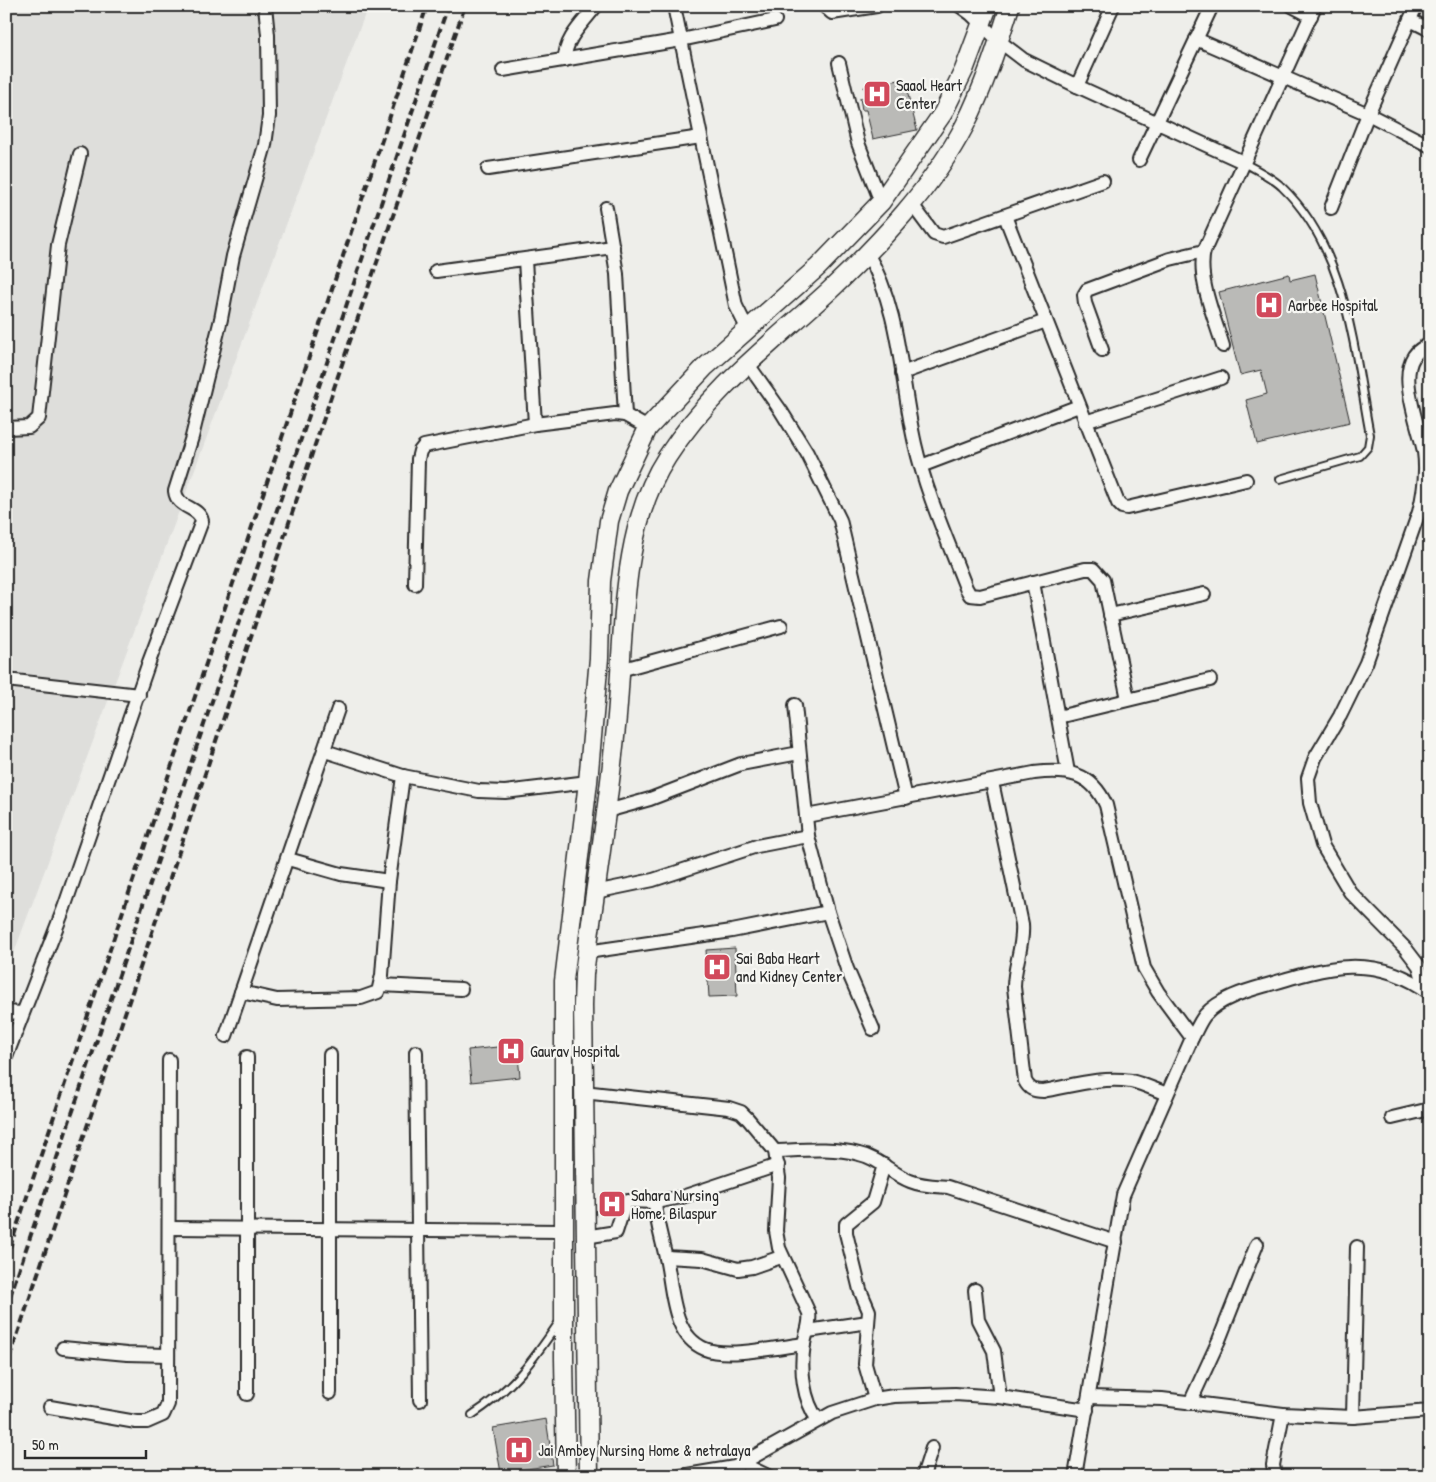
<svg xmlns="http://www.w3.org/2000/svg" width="1436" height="1482" viewBox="0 0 1436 1482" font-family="'Patrick Hand',sans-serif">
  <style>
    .built { fill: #dededb }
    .building { fill: #babab7; stroke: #2b2b2b }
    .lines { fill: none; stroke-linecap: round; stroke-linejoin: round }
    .service-casing { stroke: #2b2b2b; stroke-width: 10 }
    .minor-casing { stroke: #2b2b2b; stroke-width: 16 }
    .secondary-casing { stroke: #2b2b2b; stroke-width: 21 }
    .service { stroke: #f6f6f2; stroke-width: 6 }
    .minor { stroke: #f6f6f2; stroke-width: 12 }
    .secondary { stroke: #f6f6f2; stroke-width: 18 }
    .rail { stroke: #2b2b2b; stroke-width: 4; stroke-dasharray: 8 4; stroke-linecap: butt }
    .labels { text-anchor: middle; stroke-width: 4.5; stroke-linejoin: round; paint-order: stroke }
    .poi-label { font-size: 16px; fill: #2b2b2b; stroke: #f6f6f2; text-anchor: start }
  </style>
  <rect width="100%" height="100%" fill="#eeeeea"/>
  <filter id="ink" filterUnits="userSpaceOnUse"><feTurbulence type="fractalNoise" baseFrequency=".02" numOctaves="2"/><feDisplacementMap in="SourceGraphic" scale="10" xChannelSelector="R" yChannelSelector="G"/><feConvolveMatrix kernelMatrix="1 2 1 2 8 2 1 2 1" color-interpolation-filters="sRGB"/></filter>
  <g filter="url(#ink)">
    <!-- built -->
    <path class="built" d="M 6,6 L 368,6 L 6,974 Z"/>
    <!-- building -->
    <g class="building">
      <path d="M 904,79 L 917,130 L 873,139 L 866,110 L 862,110 L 860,98 L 866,97 L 864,87 Z"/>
      <path d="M 1289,274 L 1290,280 L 1315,274 L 1350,422 L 1257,444 L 1246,400 L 1267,394 L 1261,370 L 1240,375 L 1219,292 Z"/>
      <path d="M 735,948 L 737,996 L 709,997 L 706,950 Z"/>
      <path d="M 517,1045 L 520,1077 L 471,1082 L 468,1050 Z"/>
      <path d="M 602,1196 L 619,1196 L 615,1210 L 601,1208 Z"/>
      <path d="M 546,1419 L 553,1465 L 501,1473 L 493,1428 Z"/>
    </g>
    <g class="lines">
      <defs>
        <g id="service">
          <path d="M 1243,162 C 1256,170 1272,177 1282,187 C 1347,249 1354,351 1370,435 L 1368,447 L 1360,456 L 1280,479"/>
          <path d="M 472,1415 C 513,1388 532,1362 559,1322"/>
        </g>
        <g id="minor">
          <path d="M 674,6 L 736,306 L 748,330"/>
          <path d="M 824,6 L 832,13 L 877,6"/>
          <path d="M 960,6 L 971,14 L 999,41 L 1024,60 L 1077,86 L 1243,162"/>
          <path d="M 1292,6 L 1311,16"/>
          <path d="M 1410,20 L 1430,30"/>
          <path d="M 1196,39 L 1368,114 L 1430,146"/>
          <path d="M 565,60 C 564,39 584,22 596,6"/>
          <path d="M 839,63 L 858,143 L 881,202"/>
          <path d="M 503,70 L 681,40 L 775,20"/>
          <path d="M 1077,86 L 1113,6"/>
          <path d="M 1139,160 L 1212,6"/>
          <path d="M 488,169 L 701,137"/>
          <path d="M 911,203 L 934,234 L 943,237 L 1103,181"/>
          <path d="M 606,208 L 617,274 L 625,415"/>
          <path d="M 1331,208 L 1368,114 L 1416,6"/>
          <path d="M 1005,216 L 1118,503 L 1122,507 L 1127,508 L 1246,480"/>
          <path d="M 867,253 C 901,311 900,379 915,444 C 926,493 948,541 966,588 L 970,595 L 980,596 L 1085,569 L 1093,569 L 1103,580 L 1128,699"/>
          <path d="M 525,260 L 535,424"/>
          <path d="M 436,271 L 613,247"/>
          <path d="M 1223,346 C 1215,319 1197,278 1204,251 L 1315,6"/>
          <path d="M 1102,350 L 1085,303 L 1084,295 L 1087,290 L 1170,259 L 1204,251"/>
          <path d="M 747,363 L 781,411 L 807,453 L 840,520 L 906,798"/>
          <path d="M 902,373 L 1046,321"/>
          <path d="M 1085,422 L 1221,378"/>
          <path d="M 6,428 L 29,427 L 39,418 L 58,245 L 80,154"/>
          <path d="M 921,466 L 1079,406"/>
          <path d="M 1033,582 L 1068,772"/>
          <path d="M 415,584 L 418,459 L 420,451 L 424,446 L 535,424 L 615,414 L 625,415 L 648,428"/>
          <path d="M 1110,615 L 1204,594"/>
          <path d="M 620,670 L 781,626"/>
          <path d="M 6,680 L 139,695"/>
          <path d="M 795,705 L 808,836 L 828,912 L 847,969 L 873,1029"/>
          <path d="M 1058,717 L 1210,680"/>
          <path d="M 325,751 L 403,776 L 479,791 L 505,792 L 588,782"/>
          <path d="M 992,782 L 1022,924 C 1024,946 1014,965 1014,987 L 1025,1081 C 1029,1089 1034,1091 1043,1091 C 1071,1086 1102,1076 1131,1081 C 1143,1084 1156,1090 1167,1094"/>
          <path d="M 607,811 L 650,799 L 741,764 L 799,753"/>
          <path d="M 806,816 L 1034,773 C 1067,769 1091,772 1106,805 L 1144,968 L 1158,992 L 1192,1038"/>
          <path d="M 288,859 L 341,874 L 389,881"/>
          <path d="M 595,892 L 653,880 L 757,846 L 808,836"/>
          <path d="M 587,952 L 732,931 L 828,912"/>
          <path d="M 381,985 L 461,989"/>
          <path d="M 1426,990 L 1419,966 L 1406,949 L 1350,892 L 1322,845 L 1310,803 L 1308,778 L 1315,758 L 1340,716 L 1366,663 L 1419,512 C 1424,492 1427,473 1424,452 C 1419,423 1388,357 1430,345"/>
          <path d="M 241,992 L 277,1000 L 361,998 L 378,992 L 382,975 L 389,881 L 403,776"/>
          <path d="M 6,1012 L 22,1013"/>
          <path d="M 226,1036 L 338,709"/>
          <path d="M 416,1052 L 420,1400"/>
          <path d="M 6,1057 L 64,908 L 149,662 L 202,521 C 199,506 177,509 175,491 L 192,437 L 221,319 L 233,256 L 265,145 L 269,116 L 268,35 L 265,6"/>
          <path d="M 583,1092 L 729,1108 L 741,1112 L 748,1119 L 775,1151 L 779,1178 L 776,1231 L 779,1248 L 809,1313 C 811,1324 806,1332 804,1344 C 800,1369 803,1400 818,1420"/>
          <path d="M 1392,1118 L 1430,1109"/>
          <path d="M 775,1151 C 803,1150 832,1147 859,1154 C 879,1158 892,1174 910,1181 C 922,1186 935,1186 948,1187 L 1116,1242"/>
          <path d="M 655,1202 C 656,1222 662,1239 666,1258 C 673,1288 671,1335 705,1349 C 726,1358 780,1347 804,1344"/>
          <path d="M 169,1228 L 564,1231"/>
          <path d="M 585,1237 L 616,1232 L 625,1204 L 628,1201 L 655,1202 L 682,1197 L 778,1165"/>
          <path d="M 666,1257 L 702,1259 L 738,1269 L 752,1267 L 781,1257"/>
          <path d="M 975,1290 L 978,1320 L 994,1351 L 1000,1397"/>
          <path d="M 808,1331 L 868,1322"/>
          <path d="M 63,1348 L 127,1354 L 168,1355"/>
          <path d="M 330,1393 L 330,1055"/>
          <path d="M 247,1394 L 247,1057"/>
          <path d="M 1090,1397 L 1162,1399 L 1283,1414 L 1353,1417 L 1430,1411"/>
          <path d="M 875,1399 L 865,1364 L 869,1311 L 860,1290 L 846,1233 L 846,1224 L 873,1202 L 884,1165"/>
          <path d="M 1190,1403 L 1219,1340 L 1257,1244"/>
          <path d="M 50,1407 L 136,1422 L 147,1422 L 163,1415 L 168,1404 L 169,1060"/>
          <path d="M 1353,1417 L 1357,1247"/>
          <path d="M 744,1461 L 751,1468 L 768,1476"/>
          <path d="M 681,1476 L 735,1467 L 832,1413 L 875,1399 L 894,1396 L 955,1394 L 1000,1397 L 1087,1410"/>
          <path d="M 923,1476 L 932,1448"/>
          <path d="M 1075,1476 L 1123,1195 L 1192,1038 C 1196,1031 1200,1021 1205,1015 C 1220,998 1246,991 1267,985 C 1326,967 1375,952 1430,993"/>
          <path d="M 1275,1476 L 1273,1465 L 1283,1414"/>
        </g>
        <g id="secondary">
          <path d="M 566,1476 L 564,1358 L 564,981 L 588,782 L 599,658 L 601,581 L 609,521 L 618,491 L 648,428 L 704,368 L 818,267 L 881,202 L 943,113 L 964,70 L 988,6"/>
          <path d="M 589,1476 L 583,1005 L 584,974 C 595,891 608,809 616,727 C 625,641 618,532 667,457 C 710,390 771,344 829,291 C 880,243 932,188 965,125 C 984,87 997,47 1010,6"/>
        </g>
      </defs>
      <!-- service casing -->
      <use href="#service" class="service-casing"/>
      <!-- minor casing -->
      <use href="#minor" class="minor-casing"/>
      <!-- secondary casing -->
      <use href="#secondary" class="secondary-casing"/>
      <!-- service -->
      <use href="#service" class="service"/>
      <!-- minor -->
      <use href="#minor" class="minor"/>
      <!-- secondary -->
      <use href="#secondary" class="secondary"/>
      <!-- rail -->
      <g class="rail">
        <path d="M 6,1259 L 427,6"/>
        <path d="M 6,1308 L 448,6"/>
        <path d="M 6,1369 L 339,373 L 465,6"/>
      </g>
    </g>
  </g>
  <!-- icons -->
  <defs>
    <symbol id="hospital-square" viewBox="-11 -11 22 22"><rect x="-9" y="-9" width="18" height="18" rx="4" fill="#d1495b" stroke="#f6f6f2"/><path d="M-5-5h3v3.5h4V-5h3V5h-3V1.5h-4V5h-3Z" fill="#fff"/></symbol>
  </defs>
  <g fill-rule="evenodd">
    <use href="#hospital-square" x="861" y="78" width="32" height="32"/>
    <use href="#hospital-square" x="1253" y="289" width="32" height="32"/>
    <use href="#hospital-square" x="701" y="951" width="32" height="32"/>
    <use href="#hospital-square" x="495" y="1035" width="32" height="32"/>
    <use href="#hospital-square" x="596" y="1188" width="32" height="32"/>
    <use href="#hospital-square" x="503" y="1434" width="32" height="32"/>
  </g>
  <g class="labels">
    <!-- poi labels -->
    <g class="poi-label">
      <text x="896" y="91">Saaol Heart<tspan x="896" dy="18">Center</tspan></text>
      <text x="1288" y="311">Aarbee Hospital</text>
      <text x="736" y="964">Sai Baba Heart<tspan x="736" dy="18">and Kidney Center</tspan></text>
      <text x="530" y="1057">Gaurav Hospital</text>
      <text x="631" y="1201">Sahara Nursing<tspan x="631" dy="18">Home, Bilaspur</tspan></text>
      <text x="538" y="1456">Jai Ambey Nursing Home &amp; netralaya</text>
    </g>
  </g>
  <!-- margin -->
  <rect width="1436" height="1482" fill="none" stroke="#f6f6f2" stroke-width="25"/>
  <rect x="12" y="12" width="1411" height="1457" fill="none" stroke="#2b2b2b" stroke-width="2" filter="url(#ink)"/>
  <!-- scale -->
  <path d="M25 1450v8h121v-8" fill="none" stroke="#2b2b2b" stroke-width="2.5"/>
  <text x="32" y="1450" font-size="15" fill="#2b2b2b" stroke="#f6f6f2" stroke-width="4" paint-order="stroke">50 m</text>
</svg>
